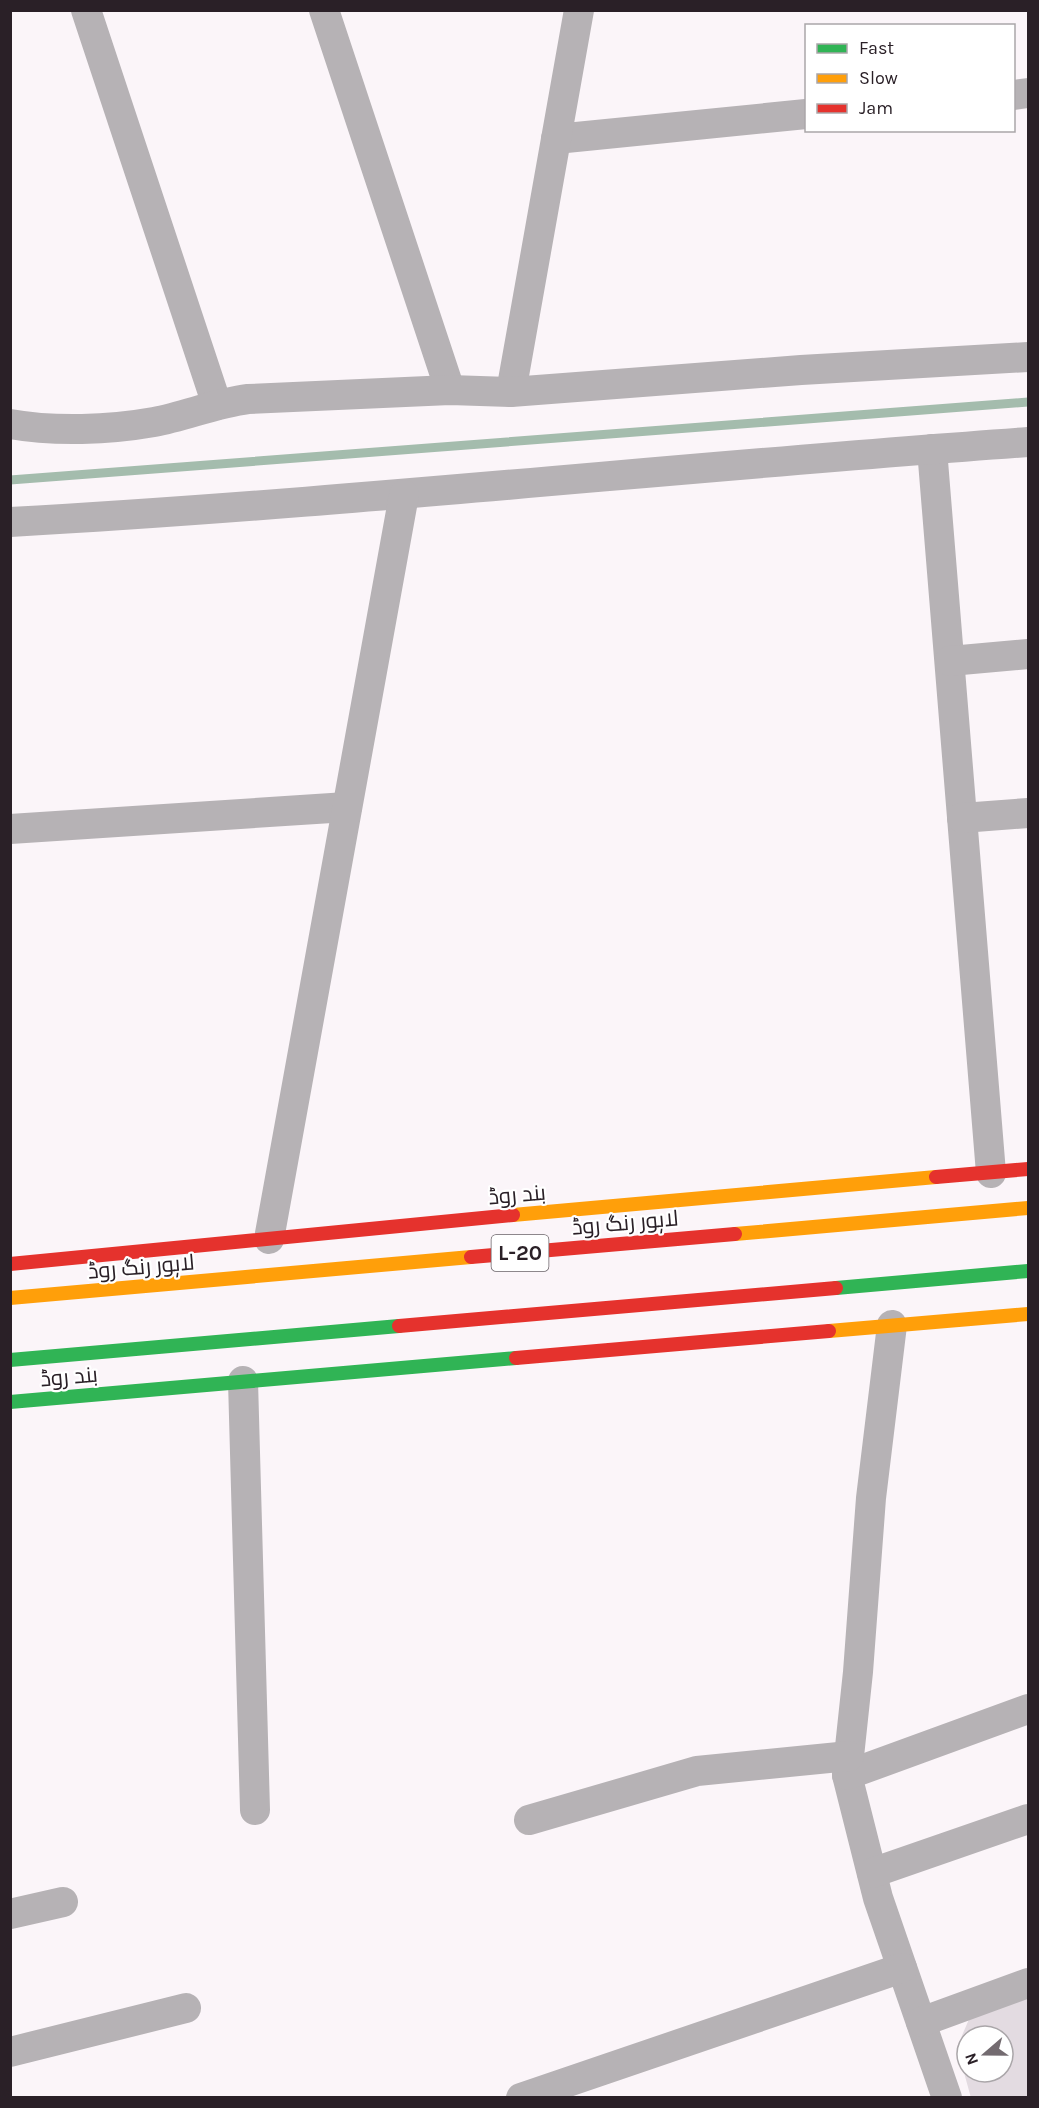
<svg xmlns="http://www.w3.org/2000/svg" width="1039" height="2108" viewBox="0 0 1039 2108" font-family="Karla,Cairo,sans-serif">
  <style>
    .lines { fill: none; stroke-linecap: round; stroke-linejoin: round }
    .stream { stroke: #a4bcad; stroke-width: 9 }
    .building { fill: #e3dbe1; fill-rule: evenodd; filter: url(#shadow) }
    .street { stroke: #b6b2b5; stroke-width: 30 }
    .fast { stroke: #30b455; stroke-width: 14 }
    .slow { stroke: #ff9f0a; stroke-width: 14 }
    .jam { stroke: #e5322d; stroke-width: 14 }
    .labels { text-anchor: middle; stroke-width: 4.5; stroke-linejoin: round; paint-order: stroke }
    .shield { fill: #fff; stroke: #6a6368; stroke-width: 1.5 }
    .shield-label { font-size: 21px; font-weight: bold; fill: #2a2027 }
    .street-label { font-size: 22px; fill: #2a2027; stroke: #fff }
  </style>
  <defs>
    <filter id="shadow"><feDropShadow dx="5.5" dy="5.5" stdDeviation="1.5" flood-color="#0004"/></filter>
  </defs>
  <rect width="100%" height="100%" fill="#fbf5f9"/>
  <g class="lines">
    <!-- stream -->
    <path class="stream" d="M 10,480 L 1028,402"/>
  </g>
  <!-- building -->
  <path class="building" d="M 1028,1996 L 1028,2098 L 971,2098 L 957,2047 L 970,2017 ZM 967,2036 L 1003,2036 L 1003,2072 L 967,2072 Z"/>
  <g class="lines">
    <!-- street -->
    <g class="street">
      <path d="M 86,10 L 217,405"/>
      <path d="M 324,10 L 450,390"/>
      <path d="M 1014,95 L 1028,93"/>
      <path d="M 556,139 L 806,114"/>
      <path d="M 511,392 L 579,10"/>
      <path d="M 10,424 C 55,432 109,430 154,422 C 186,416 216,403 248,399 L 450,390 L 511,392 L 801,370 L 1028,357"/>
      <path d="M 932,449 L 991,1173"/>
      <path d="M 10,522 C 350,503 689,466 1028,442"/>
      <path d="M 950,661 L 1028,654"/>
      <path d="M 962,818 L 1028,813"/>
      <path d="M 10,829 L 347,807"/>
      <path d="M 269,1239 L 404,495"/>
      <path d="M 892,1325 L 871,1498 L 858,1672 L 847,1775 L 878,1898 L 947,2098"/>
      <path d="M 243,1381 L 255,1810"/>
      <path d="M 847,1775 L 1028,1709"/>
      <path d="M 529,1820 L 697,1771 L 849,1756"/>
      <path d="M 872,1873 L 1028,1819"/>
      <path d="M 10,1914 L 63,1902"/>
      <path d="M 921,2022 L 1028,1983"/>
      <path d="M 10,2052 L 186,2008"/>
      <path d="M 521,2098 L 902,1968"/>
    </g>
    <!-- fast -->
    <g class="fast">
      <path d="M 836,1288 L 1028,1271"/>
      <path d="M 10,1360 L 399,1326"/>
      <path d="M 10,1402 L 516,1358"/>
    </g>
    <!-- slow -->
    <g class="slow">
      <path d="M 513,1215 L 936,1177"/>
      <path d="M 735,1234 L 1028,1208"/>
      <path d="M 10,1298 L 471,1257"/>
      <path d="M 829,1331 L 1028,1314"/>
    </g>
    <!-- jam -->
    <g class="jam">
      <path d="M 936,1177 L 1028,1169"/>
      <path d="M 471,1257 L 735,1234"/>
      <path d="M 10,1264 L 513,1215"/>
      <path d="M 399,1326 L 836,1288"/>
      <path d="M 516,1358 L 829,1331"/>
    </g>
  </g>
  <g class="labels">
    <!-- shield labels -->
    <rect class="shield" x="491.5" y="1235" width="57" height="36" rx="4.5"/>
    <g class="shield-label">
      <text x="520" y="1260">L-20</text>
    </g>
    <!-- street labels -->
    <g class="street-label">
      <text transform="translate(517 1194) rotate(-5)" y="8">بند روڈ</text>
      <text transform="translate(625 1222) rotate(-5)" y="8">لاہور رنگ روڈ</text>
      <text transform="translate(141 1266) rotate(-5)" y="8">لاہور رنگ روڈ</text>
      <text transform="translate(69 1376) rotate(-5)" y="8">بند روڈ</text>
    </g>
  </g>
  <!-- border -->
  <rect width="1039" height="2108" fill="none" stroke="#2a2027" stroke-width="24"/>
  <!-- legend -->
  <rect x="805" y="24" width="210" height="108" fill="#ffffff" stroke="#aaa6a9" stroke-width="1.5"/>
  <rect x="817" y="44" width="30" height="9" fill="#30b455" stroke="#aaa6a9" stroke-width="1.5"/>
  <text x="859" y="54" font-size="18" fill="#2a2027">Fast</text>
  <rect x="817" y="74" width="30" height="9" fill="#ff9f0a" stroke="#aaa6a9" stroke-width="1.5"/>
  <text x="859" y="84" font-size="18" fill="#2a2027">Slow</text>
  <rect x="817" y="104" width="30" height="9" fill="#e5322d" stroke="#aaa6a9" stroke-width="1.5"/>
  <text x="859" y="114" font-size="18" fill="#2a2027">Jam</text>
  <!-- north arrow -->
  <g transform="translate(985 2054) rotate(250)"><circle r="28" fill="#ffffff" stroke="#aaa6a9" stroke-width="1.5"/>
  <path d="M0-4.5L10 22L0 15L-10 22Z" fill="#736b70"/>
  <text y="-9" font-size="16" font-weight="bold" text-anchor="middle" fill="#2a2027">N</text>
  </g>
</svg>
